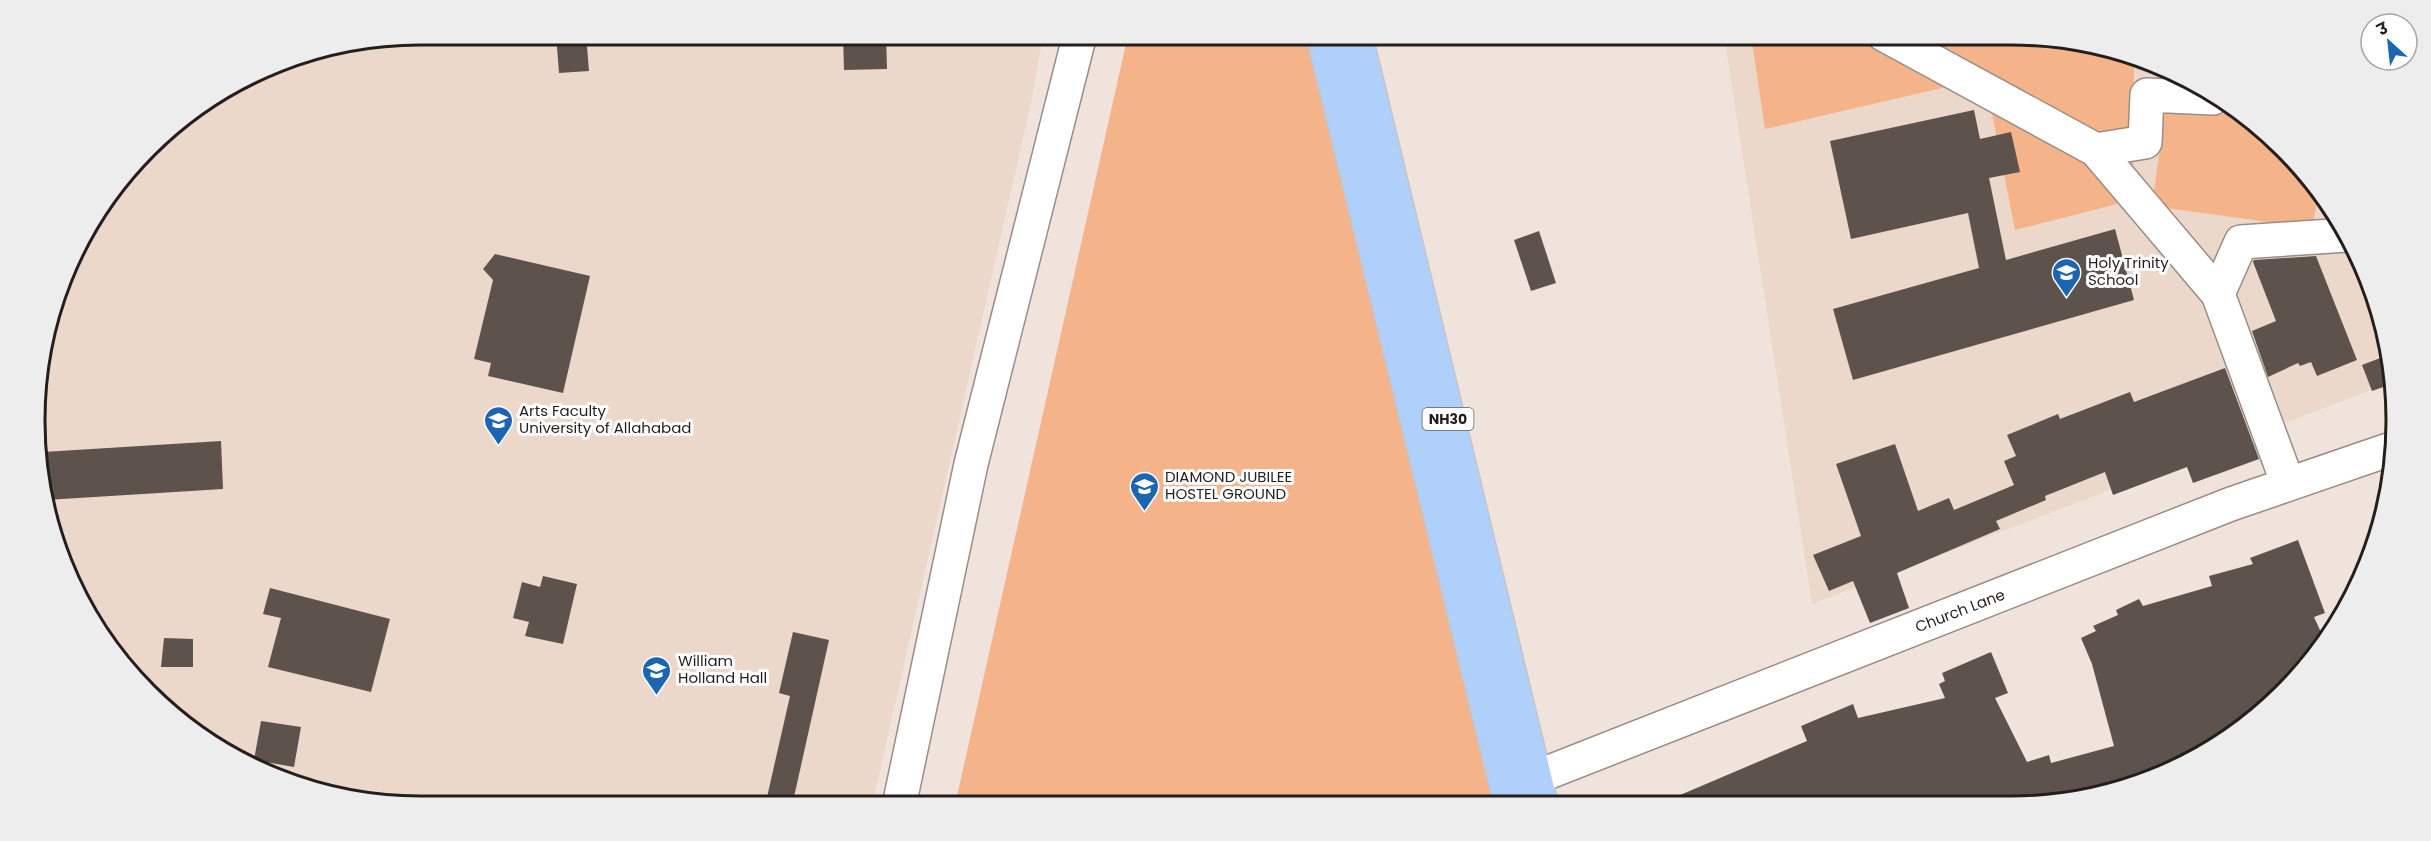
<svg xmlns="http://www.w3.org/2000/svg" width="2431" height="841" viewBox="0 0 2431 841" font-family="Poppins,'Noto Sans Devanagari',sans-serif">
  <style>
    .built { fill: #ecd8cb }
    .green { fill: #f4b388 }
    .building { fill: #5d534c }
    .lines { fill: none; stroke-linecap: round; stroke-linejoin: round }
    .minor-casing { stroke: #998d85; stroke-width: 36 }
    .tertiary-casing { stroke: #998d85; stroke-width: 36 }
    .trunk-casing { stroke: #c6c5c4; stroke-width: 36 }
    .minor { stroke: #fff; stroke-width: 33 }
    .tertiary { stroke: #fff; stroke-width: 33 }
    .trunk { stroke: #aed0fa; stroke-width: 33 }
    .labels { text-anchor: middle; stroke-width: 6; stroke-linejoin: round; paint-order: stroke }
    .shield { fill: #fff; stroke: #666260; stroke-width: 1.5 }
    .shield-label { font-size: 14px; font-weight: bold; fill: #241f1c }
    .poi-label { font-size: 15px; fill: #241f1c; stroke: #fff; text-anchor: start }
    .street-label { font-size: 15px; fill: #241f1c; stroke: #fff }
    .rim { fill: none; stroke: #241f1c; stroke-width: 3 }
  </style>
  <rect width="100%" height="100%" fill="#f0e3db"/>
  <!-- built -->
  <g class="built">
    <path d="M 421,34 L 1043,35 L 1032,98 L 872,806 L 420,806 L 321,793 L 206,741 L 100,635 L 48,520 L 38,370 L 74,249 L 166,131 L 273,64 Z"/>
    <path d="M 2010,34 L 2110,48 L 2245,114 L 2345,227 L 2393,370 L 2392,382 L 1812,604 L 1724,35 Z"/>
  </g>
  <!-- green -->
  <g class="green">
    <path d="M 2010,34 L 2110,48 L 2134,59 L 2133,200 L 2015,230 L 1985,78 L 1765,129 L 1751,35 Z"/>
    <path d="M 1128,35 L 1305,35 L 1500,804 L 955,805 Z"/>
    <path d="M 2166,104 L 2249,118 L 2318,197 L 2312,228 L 2152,206 Z"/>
  </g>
  <!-- building -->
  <g class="building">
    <path d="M 556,34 L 586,34 L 589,71 L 559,73 Z"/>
    <path d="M 843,34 L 886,34 L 887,69 L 844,70 Z"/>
    <path d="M 1974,110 L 1980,139 L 2011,132 L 2020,172 L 1989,178 L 2006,260 L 2115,229 L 2134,300 L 1853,380 L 1833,309 L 1979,268 L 1968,213 L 1851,239 L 1830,141 Z"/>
    <path d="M 1539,231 L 1556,283 L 1531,291 L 1514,240 Z"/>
    <path d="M 495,254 L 590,276 L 563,393 L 488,376 L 491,363 L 474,359 L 493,280 L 483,269 Z"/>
    <path d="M 2316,256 L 2357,360 L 2317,376 L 2311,362 L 2300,366 L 2298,363 L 2268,377 L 2252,331 L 2276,321 L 2253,262 L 2254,260 Z"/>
    <path d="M 2388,355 L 2393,370 L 2392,384 L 2372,391 L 2362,365 Z"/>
    <path d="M 2225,368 L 2259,459 L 2193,483 L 2187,467 L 2113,495 L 2105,472 L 2045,496 L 2046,500 L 1996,521 L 2000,529 L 1897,573 L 1909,608 L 1870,623 L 1853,581 L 1829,591 L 1813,555 L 1861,536 L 1836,464 L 1895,444 L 1918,511 L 1949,498 L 1954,510 L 2014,485 L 2004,461 L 2016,456 L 2007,435 L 2058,414 L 2060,419 L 2130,392 L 2134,402 Z"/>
    <path d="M 221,441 L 223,489 L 46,500 L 43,452 Z"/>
    <path d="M 2298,540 L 2325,613 L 2314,617 L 2324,639 L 2265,710 L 2180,767 L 2061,803 L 1659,804 L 1807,741 L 1801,726 L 1853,704 L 1858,718 L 1945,698 L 1939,684 L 1945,681 L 1942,673 L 1991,652 L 2008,693 L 1995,698 L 2027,762 L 2049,755 L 2051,763 L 2114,746 L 2092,664 L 2081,638 L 2096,631 L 2093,626 L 2118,615 L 2116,610 L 2139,599 L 2143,606 L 2212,586 L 2209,576 L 2253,564 L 2250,558 Z"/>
    <path d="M 543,576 L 577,584 L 563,644 L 525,636 L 529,622 L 513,618 L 522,582 L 540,587 Z"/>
    <path d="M 270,588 L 390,619 L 371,692 L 268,667 L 281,618 L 263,614 Z"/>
    <path d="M 793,632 L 829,640 L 792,806 L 765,806 L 790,696 L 779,693 Z"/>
    <path d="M 164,638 L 193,639 L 193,667 L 161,667 Z"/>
    <path d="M 261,721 L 301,727 L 294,767 L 254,760 Z"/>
  </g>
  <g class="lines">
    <defs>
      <g id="minor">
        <path d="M 1883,34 L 2096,150 L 2218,294 L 2288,484"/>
        <path d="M 2096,150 L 2145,142 L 2147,95 L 2213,98"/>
        <path d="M 2218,294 L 2241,242 L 2347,235"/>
      </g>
      <g id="tertiary">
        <path d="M 1507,785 L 1534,778 L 2231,504 L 2388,450"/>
        <path d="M 899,806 L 971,464 L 1080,34"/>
      </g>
      <g id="trunk">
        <path d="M 1323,34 L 1511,804"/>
        <path d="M 1355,34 L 1541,804"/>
      </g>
    </defs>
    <!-- minor casing -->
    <use href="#minor" class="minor-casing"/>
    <!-- tertiary casing -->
    <use href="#tertiary" class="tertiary-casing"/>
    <!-- trunk casing -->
    <use href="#trunk" class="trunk-casing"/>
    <!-- minor -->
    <use href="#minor" class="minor"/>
    <!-- tertiary -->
    <use href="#tertiary" class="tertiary"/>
    <!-- trunk -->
    <use href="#trunk" class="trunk"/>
  </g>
  <!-- icons -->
  <defs>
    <symbol id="school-pin" viewBox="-11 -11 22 30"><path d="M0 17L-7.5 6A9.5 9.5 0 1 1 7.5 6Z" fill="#1b65b5" stroke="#fff"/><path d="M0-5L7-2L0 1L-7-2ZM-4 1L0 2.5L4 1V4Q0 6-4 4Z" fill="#fff"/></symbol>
    <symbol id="university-pin" viewBox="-11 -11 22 30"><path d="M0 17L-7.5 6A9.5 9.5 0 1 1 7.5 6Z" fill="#1b65b5" stroke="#fff"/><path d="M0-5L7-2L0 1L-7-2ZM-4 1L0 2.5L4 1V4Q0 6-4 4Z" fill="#fff"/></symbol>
  </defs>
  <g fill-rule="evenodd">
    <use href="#school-pin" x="2050" y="256" width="33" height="45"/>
    <use href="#university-pin" x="482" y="404" width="33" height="45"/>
    <use href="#university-pin" x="1128" y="470" width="33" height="45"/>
    <use href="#university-pin" x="640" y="654" width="33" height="45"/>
  </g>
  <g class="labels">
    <!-- shield labels -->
    <rect class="shield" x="1422.5" y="408" width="51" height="22" rx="4.5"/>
    <g class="shield-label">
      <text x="1448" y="424">NH30</text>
    </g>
    <!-- poi labels -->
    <g class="poi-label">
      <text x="2088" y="268">Holy Trinity<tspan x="2088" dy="17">School</tspan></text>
      <text x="519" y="416">Arts Faculty<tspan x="519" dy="17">University of Allahabad</tspan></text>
      <text x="1165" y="482">DIAMOND JUBILEE<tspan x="1165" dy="17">HOSTEL GROUND</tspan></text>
      <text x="678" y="666">William<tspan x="678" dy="17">Holland Hall</tspan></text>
    </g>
    <!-- street labels -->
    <g class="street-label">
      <text transform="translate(1960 611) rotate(-21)" y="5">Church Lane</text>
    </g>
  </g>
  <!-- crop -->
  <path d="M0 0H2431V841H0ZM420 45H2011A375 375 0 0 1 2386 420V421A375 375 0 0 1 2011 796H420A375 375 0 0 1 45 421V420A375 375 0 0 1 420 45Z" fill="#ededed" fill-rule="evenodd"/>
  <path class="rim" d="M420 45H2011A375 375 0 0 1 2386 420V421A375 375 0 0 1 2011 796H420A375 375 0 0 1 45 421V420A375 375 0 0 1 420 45Z"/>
  <!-- north arrow -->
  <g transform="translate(2389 42) rotate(333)"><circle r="28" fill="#ffffff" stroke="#a7a5a4" stroke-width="1.5"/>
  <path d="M0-4.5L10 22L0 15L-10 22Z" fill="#1b65b5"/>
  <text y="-9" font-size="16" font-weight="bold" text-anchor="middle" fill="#241f1c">उ</text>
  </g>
</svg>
